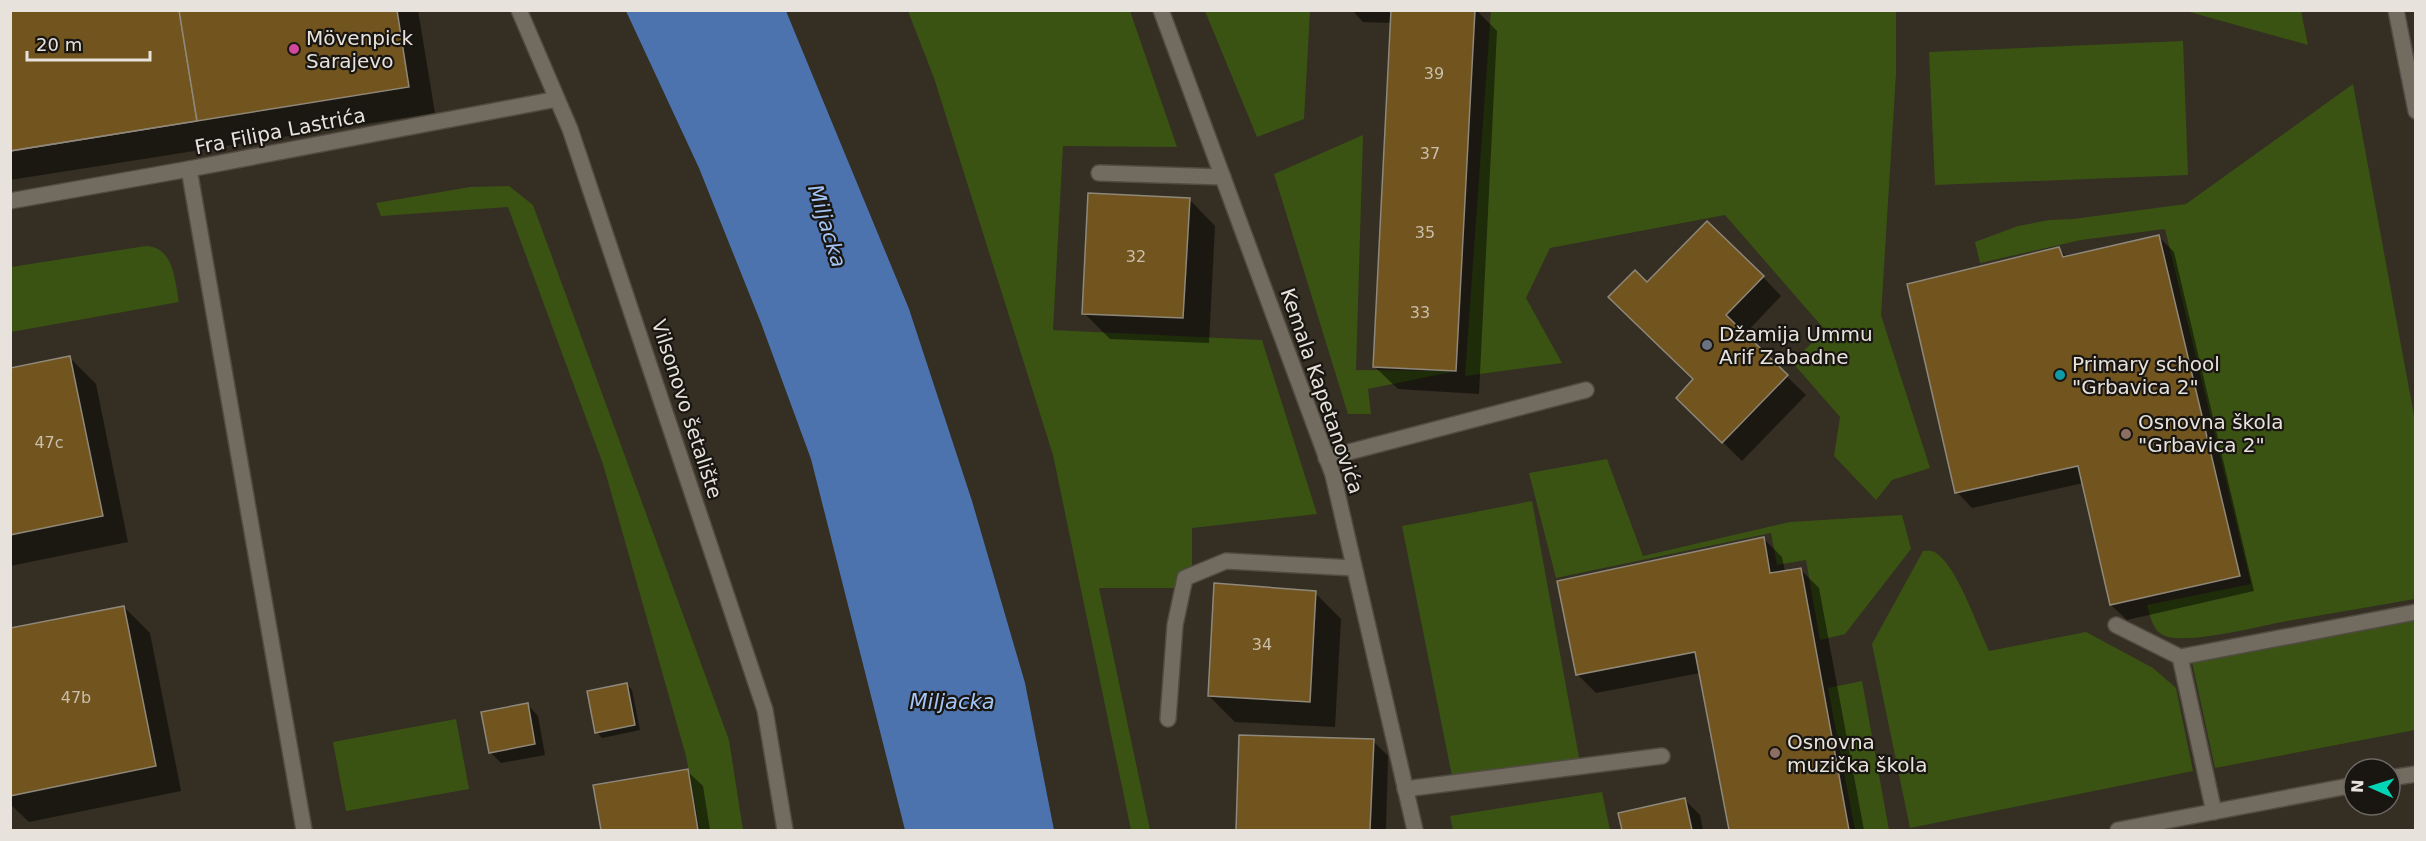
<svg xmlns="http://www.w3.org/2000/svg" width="2426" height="841" viewBox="0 0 2426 841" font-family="'DejaVu Sans',sans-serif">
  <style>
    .green { fill: #3a5313 }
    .water { fill: #4d73ae }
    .shadow { fill: #0007 }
    .building { fill: #72551e; stroke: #8e877a; stroke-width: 1.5 }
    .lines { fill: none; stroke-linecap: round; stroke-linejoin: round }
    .lane-casing { stroke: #514b42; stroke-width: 18 }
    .street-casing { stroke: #514b42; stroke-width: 18 }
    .lane { stroke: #726b5f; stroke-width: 15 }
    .street { stroke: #726b5f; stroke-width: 15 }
    .hotel-dot { fill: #d1479c; stroke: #191612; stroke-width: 2 }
    .worship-dot { fill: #6b7280; stroke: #191612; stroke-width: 2 }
    .culture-dot { fill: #0f9aa8; stroke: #191612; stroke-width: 2 }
    .education-dot { fill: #8d6e63; stroke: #191612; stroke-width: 2 }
    .labels { text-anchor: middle; stroke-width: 4.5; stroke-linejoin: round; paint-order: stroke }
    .number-label { font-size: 16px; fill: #cabfac }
    .poi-label { font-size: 20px; fill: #e7e2dc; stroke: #191612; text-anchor: start }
    .street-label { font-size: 20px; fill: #e7e2dc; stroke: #191612 }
    .water-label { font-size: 21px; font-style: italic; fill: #a3c4f5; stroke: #191612 }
  </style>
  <rect width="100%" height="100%" fill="#342e23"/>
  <!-- green -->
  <g class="green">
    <path d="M 1491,10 L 1896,11 L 1896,73 L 1881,315 L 1930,468 L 1892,480 L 1876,500 L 1834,456 L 1840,417 L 1792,362 L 1825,330 L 1725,215 L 1550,248 L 1526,298 L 1562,363 L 1465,376 Z"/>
    <path d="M 908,11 L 1130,11 L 1177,147 L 1063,146 L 1053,330 L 1262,340 L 1317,514 L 1192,528 L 1192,588 L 1099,588 L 1150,830 L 1131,830 L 1053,455 L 934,78 Z"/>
    <path d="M 1205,11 L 1310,11 L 1304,119 L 1257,137 Z"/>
    <path d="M 2186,11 L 2301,11 L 2308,45 Z"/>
    <path d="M 2183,41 L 2188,175 L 1935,185 L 1929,52 Z"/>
    <path d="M 2353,84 L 2415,421 L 2415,599 C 2375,606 2333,613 2293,620 C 2267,624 2181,648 2161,634 C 2152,628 2150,615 2147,605 L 2251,584 L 2165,229 L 2081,240 L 1980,263 L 1975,242 L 2018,226 L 2049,220 L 2073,219 L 2186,204 Z"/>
    <path d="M 1363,135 L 1356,370 L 1456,371 L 1368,389 L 1371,414 L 1348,414 L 1274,174 Z"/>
    <path d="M 509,186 L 533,205 L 729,740 L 743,830 L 700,830 L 686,756 L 603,464 L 508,207 L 381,216 L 376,203 L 470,187 Z"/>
    <path d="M 146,246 C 174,247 175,281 179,302 L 11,332 L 11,267 Z"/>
    <path d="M 1607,459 L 1643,556 L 1790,522 L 1902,515 L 1911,549 L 1845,634 L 1820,640 L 1806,560 L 1777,565 L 1771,533 L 1556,578 L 1529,473 Z"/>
    <path d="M 1532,501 L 1581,768 L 1455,791 L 1402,526 Z"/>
    <path d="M 1923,551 C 1928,551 1932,550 1936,553 C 1957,566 1978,628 1989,651 L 2086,632 L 2153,668 L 2176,688 L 2193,771 L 1910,828 L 1872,644 Z"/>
    <path d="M 2415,619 L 2415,730 L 2215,768 L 2192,662 Z"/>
    <path d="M 1862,681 L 1889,830 L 1855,830 L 1828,688 Z"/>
    <path d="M 456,719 L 469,789 L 346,811 L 333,742 Z"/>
    <path d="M 1602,792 L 1610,830 L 1453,830 L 1450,816 Z"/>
  </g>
  <!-- water -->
  <path class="water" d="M 626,11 L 786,11 L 909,309 L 972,501 L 1025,683 L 1054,830 L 905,830 L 811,459 L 761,323 L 699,168 Z"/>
  <!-- shadow -->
  <g class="shadow">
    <path d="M 10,10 L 418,10 L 435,113 L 10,180 Z"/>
    <path d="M 1352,10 L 1476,10 L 1497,31 L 1479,394 L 1398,389 L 1375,367 L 1392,23 L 1363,22 Z"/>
    <path d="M 1190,200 L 1215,226 L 1209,343 L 1110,339 L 1084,313 Z"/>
    <path d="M 2159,237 L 2174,252 L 2254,591 L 2127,620 L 2111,605 L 2083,483 L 1972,508 L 1957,492 L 2059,249 L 2067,257 Z"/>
    <path d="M 1763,277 L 1781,296 L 1744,335 L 1806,395 L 1742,461 L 1678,398 L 1695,380 L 1647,284 Z"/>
    <path d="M 70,358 L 96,384 L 128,542 L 10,566 L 10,370 Z"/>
    <path d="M 1763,538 L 1782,557 L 1785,572 L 1801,570 L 1819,588 L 1864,830 L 1730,830 L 1700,673 L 1596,693 L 1577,674 Z"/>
    <path d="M 1315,593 L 1341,619 L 1335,727 L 1235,722 L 1209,696 Z"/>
    <path d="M 124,607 L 150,633 L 181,791 L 29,822 L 10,804 L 10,630 Z"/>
    <path d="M 627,684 L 632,690 L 640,730 L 602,738 L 597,732 Z"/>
    <path d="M 528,705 L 538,716 L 545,755 L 501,763 L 490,752 Z"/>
    <path d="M 1241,736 L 1373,741 L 1388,756 L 1386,830 L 1237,830 Z"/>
    <path d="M 687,771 L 703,786 L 710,830 L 603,830 L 595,787 Z"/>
    <path d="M 1685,800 L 1700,815 L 1703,830 L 1624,830 L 1620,814 Z"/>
  </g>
  <!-- building -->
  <g class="building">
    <path d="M 10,10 L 179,10 L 197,121 L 10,151 Z"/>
    <path d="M 179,10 L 397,10 L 409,87 L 10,151 L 197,121 Z"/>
    <path d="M 1391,10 L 1475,10 L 1456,371 L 1373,367 Z"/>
    <path d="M 1088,193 L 1190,198 L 1183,318 L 1082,314 Z"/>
    <path d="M 1707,221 L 1764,276 L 1726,315 L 1788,375 L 1722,443 L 1676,398 L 1693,379 L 1608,297 L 1635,270 L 1647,282 Z"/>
    <path d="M 2159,235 L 2240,576 L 2110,605 L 2078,466 L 1955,493 L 1907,284 L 2059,247 L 2063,257 Z"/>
    <path d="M 70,356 L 103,516 L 10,535 L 10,368 Z"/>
    <path d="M 1764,537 L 1770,573 L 1801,568 L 1849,830 L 1729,830 L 1695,652 L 1576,675 L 1557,581 Z"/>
    <path d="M 1214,583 L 1316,591 L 1310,702 L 1208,696 Z"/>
    <path d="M 124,606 L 156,766 L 10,796 L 10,628 Z"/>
    <path d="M 627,683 L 635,725 L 595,733 L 587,691 Z"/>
    <path d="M 528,703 L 535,744 L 489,753 L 481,712 Z"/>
    <path d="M 1239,735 L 1374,739 L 1370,830 L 1236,830 Z"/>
    <path d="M 688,769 L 698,830 L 601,830 L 593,785 Z"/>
    <path d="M 1685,798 L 1692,830 L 1622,830 L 1618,813 Z"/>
  </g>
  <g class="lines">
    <defs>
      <g id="lane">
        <path d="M 2396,10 L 2416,111"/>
        <path d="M 189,169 L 304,830"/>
        <path d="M 1099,173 L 1223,177"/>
        <path d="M 1326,458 L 1586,390"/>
        <path d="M 2116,625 L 2180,657 L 2214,812"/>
        <path d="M 2180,657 L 2416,612"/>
        <path d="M 1168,719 L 1175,625 L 1185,578 L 1226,561 L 1354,568"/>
        <path d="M 2390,778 L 2416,774"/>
        <path d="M 1405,789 L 1662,756"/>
        <path d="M 2118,830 L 2354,785"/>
      </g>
      <g id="street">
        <path d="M 519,10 L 570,129 L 765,710 L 785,830"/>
        <path d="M 1161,10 L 1333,475 L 1415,830"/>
        <path d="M 10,201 L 189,169 L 557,99"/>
      </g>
    </defs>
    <!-- lane casing -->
    <use href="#lane" class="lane-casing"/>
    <!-- street casing -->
    <use href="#street" class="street-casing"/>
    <!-- lane -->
    <use href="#lane" class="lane"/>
    <!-- street -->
    <use href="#street" class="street"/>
  </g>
  <!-- markers -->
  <circle class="hotel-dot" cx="294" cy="49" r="6"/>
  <circle class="worship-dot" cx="1707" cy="345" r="6"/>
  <circle class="culture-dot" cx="2060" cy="375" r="6"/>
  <g class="education-dot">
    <circle cx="2126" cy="434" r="6"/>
    <circle cx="1775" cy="753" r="6"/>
  </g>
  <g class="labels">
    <!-- number labels -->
    <g class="number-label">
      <text x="1434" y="79">39</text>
      <text x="1430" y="159">37</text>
      <text x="1425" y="238">35</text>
      <text x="1136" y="262">32</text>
      <text x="1420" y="318">33</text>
      <text x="49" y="448">47c</text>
      <text x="1262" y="650">34</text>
      <text x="76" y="703">47b</text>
    </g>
    <!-- poi labels -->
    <g class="poi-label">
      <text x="306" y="45">Mövenpick<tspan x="306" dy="23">Sarajevo</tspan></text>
      <text x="1719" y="341">Džamija Ummu<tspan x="1719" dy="23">Arif Zabadne</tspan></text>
      <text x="2072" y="371">Primary school<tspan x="2072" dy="23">"Grbavica 2"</tspan></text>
      <text x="2138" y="429">Osnovna škola<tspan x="2138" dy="23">"Grbavica 2"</tspan></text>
      <text x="1787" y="749">Osnovna<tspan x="1787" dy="23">muzička škola</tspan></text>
    </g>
    <!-- street labels -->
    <g class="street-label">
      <text transform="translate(280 131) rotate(-11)" y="7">Fra Filipa Lastrića</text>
      <text transform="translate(1322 391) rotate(71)" y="7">Kemala Kapetanovića</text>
      <text transform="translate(687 409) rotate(72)" y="7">Vilsonovo šetalište</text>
    </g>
    <!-- water labels -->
    <g class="water-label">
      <text transform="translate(827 226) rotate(73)" y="7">Miljacka</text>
      <text x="952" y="709">Miljacka</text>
    </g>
  </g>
  <!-- border -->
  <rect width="2426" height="841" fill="none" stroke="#e7e2dc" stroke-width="24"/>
  <!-- north arrow -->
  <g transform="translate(2372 787) rotate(273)"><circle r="28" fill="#191612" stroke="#6b6863" stroke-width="1.5"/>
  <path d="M0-4.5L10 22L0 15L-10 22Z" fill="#02d5b6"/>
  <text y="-9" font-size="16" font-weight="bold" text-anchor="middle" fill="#e7e2dc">N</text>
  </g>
  <!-- scale -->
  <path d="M27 51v9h123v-9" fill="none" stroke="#e7e2dc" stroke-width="3"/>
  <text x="36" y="51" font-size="18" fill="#e7e2dc" stroke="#191612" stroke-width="4.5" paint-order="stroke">20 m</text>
</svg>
